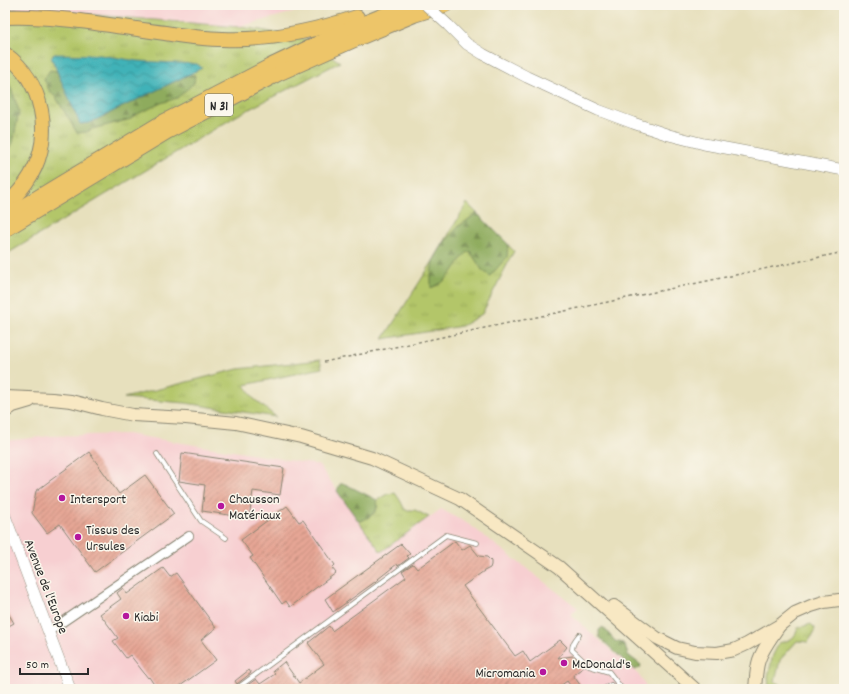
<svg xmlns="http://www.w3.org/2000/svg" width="849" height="694" viewBox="0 0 849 694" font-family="Dekko,sans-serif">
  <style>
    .built { fill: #f7cfd1 }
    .grass { fill: url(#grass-tufts); stroke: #6f784a }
    .forest { fill: url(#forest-firs); stroke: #5c6b44 }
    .water { fill: url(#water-waves); stroke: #366e72 }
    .building { fill: url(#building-hatch) }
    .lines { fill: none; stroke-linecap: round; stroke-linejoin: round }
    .service-casing { stroke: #898674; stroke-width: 5.5 }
    .minor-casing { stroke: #898674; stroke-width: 10 }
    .tertiary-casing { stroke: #898674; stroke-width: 12 }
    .secondary-casing { stroke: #898674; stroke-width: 14 }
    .trunk-casing { stroke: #898674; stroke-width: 16 }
    .path { stroke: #898674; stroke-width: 1.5; stroke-dasharray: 3 3; stroke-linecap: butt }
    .service { stroke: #fff; stroke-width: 4 }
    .minor { stroke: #fff; stroke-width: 8 }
    .tertiary { stroke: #fff; stroke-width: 11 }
    .secondary { stroke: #f8e8c3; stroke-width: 12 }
    .trunk { stroke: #edc569; stroke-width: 14 }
    .tertiary-bridge-casing { stroke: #898674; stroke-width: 12; stroke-linecap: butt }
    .tertiary-bridge { stroke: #fff; stroke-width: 11 }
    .poi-dot { fill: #b5179e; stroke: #fbf7ec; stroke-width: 1.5 }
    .labels { text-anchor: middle; stroke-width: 3; stroke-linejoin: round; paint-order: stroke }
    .shield { fill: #fbf7ec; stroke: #696865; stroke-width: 1 }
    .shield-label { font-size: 13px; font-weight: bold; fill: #2b2b2b }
    .poi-label { font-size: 14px; fill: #2b2b2b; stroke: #fbf7ec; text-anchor: start }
    .street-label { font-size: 14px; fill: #2b2b2b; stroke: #fbf7ec }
  </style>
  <defs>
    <pattern id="grass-tufts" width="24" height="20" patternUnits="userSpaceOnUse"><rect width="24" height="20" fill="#b3c669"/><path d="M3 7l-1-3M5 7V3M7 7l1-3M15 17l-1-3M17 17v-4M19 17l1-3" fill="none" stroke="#9aaa5b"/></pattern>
    <pattern id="forest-firs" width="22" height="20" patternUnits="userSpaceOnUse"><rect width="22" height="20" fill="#8eab5d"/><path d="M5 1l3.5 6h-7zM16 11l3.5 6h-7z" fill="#748b4d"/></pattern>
    <pattern id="water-waves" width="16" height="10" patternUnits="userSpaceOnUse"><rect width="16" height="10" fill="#41b2b8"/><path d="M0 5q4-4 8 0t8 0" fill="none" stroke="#379196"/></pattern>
    <pattern id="building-hatch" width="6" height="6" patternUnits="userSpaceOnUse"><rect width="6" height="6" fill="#e6a694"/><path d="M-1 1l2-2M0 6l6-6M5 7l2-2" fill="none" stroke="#bb8779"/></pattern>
  </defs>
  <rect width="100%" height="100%" fill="#fbf7ec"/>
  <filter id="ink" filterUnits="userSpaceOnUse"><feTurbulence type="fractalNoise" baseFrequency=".025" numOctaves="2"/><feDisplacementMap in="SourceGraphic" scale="8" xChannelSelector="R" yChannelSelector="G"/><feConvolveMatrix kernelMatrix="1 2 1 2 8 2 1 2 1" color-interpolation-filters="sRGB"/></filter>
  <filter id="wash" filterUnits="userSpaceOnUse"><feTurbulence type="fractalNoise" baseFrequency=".012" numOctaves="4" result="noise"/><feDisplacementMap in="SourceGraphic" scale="16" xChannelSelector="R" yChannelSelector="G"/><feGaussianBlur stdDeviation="0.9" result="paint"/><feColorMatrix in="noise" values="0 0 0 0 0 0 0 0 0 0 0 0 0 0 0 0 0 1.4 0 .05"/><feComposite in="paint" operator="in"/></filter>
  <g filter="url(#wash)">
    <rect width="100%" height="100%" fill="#e7e0bd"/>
    <!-- built -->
    <g class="built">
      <path d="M 5,5 L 319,5 L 239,27 L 37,10 L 5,9 Z"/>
      <path d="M 127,434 L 319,465 L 381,552 L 441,509 L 470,525 L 578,608 L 571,615 L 638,674 L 648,689 L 5,689 L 5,441 L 50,436 Z"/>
    </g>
    <!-- grass -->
    <g class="grass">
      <path d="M 5,9 L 37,10 L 239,27 L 261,30 L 306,39 L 340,62 L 238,115 L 5,255 Z"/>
      <path d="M 467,203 L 514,251 L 482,314 L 462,326 L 383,339 L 433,261 Z"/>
      <path d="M 320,360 L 322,368 L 245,385 L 253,398 L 276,417 L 185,403 L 124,398 L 238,369 Z"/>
      <path d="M 395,493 L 400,500 L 405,510 L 415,510 L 429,517 L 381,552 L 359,522 C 369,517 380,513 377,500 L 387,494 Z"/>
      <path d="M 811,624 L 815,628 L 813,635 L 808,642 L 797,641 L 780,660 L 775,682 L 783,686 L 786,689 L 769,689 L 768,676 L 773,655 L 779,643 C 790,640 794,640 798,628 Z"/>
    </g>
    <!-- forest -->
    <g class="forest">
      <path d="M 50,70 L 57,71 L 81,124 L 89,123 L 188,75 L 195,75 L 194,83 L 177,98 L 161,103 L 133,116 L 131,119 L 92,129 L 87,132 L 77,133 L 57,99 L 49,90 L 44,79 Z"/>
      <path d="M 5,76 L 7,77 L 19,111 L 13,143 L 5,156 Z"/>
      <path d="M 477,213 L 508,244 L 507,257 L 490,276 L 482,270 L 470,251 C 461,255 454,273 445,280 C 441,284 435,286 431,288 L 431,274 L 433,261 L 443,244 L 458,227 Z"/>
      <path d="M 340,484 L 345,484 L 377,500 C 380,513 369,517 359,522 L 337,491 Z"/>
      <path d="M 603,627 L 615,641 L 623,643 L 626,649 L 628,655 L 641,665 L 640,668 L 634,670 L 599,637 L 599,630 Z"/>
    </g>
    <!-- water -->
    <path class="water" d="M 54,54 L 100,55 L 137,61 L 197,64 L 202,68 L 89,123 L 80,124 L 51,57 Z"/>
    <g id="blocks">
      <!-- building -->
      <g class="building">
        <path d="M 89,452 L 119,494 L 145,475 L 174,514 L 95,572 L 60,524 L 47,533 L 32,513 L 36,491 Z"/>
        <path d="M 182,453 L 284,468 L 280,495 L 253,491 L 249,518 L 202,511 L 205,485 L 179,481 Z"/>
        <path d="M 287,506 L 299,522 L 303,520 L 335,565 L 332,568 L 336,573 L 290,607 L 286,601 L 282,604 L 250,558 L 253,556 L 241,540 Z"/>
        <path d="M 455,541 L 462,550 L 470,545 L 479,556 L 487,557 L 491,561 L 491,565 L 490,568 L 484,571 L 463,586 L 515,656 L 523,651 L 530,662 L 560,640 L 567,647 L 558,658 L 573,656 L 584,667 L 573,675 L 583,689 L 573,689 L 567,681 L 556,689 L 242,689 L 256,679 L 260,684 L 275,674 L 273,671 L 284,662 L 299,683 L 324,664 L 308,643 L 329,626 L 332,631 L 406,577 L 402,571 L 413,564 L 417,569 Z"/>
        <path d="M 401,544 L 410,554 L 407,556 L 409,558 L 398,566 L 397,564 L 378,579 L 379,579 L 333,612 L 325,599 Z"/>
        <path d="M 163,568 L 170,577 L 176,573 L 216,628 L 201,640 L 216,660 L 176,689 L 157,689 L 149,677 L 148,678 L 130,655 L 126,658 L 113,641 L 118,638 L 100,614 L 121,599 L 117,593 L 123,588 L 127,594 Z"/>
        <path d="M 5,608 L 14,623 L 5,628 Z"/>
        <path d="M 249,670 L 251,673 L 237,684 L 235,681 Z"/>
      </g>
    </g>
  </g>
  <g filter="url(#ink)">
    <use href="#blocks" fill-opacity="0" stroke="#898674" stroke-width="1"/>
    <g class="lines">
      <defs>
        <g id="service">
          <path d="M 157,454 L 201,521 L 226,538"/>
          <path d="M 579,635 C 575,640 572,644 572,650 L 589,666 L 609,672 L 622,689"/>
          <path d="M 236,689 L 446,535 L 477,543"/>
          <path d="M 604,689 L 611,685"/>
        </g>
        <path id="minor" d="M 48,632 L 189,536"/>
        <g id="tertiary">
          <path d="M 448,25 L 467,44 L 483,54 L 500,63 L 527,77 L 598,110 L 633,123 L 669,135 L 704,144 L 844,170"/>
          <path d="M 5,516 L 70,689"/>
        </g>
        <g id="secondary">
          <path d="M 5,397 L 52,399 L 71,401 L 102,409 L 133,415 L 186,418 L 236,423 L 301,437 L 372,458 L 460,499 L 559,567 L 695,689"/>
          <path d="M 5,412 L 13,406 L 30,401"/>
          <path d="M 614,606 L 657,638 L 677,648 L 695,652 L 717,653 L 734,650 L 747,644 L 780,625 L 795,613 L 811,606 L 824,602 L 839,600 L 844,601"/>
          <path d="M 755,689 C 756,679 756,669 759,660 C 763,648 772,637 779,626"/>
        </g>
        <g id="trunk">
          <path d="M 5,17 C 59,15 112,26 165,33 C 184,36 204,39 223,39 C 269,41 314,31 357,17"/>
          <path d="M 5,54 C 43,81 54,135 31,175 C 24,187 15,197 5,206"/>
          <path d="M 5,217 L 159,124 L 272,65 L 337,34 L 409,5"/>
          <path d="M 5,230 L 167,132 L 280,73 L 352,41 L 414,15 L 445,5"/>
        </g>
      </defs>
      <!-- service casing -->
      <use href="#service" class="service-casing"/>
      <!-- minor casing -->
      <use href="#minor" class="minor-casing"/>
      <!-- tertiary casing -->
      <use href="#tertiary" class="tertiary-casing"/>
      <!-- secondary casing -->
      <use href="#secondary" class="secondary-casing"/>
      <!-- trunk casing -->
      <use href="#trunk" class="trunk-casing"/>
      <!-- path -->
      <g class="path">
        <path d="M 324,362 L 844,252"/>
        <path d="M 140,689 L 148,684 L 152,689"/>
      </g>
      <!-- service -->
      <use href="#service" class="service"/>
      <!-- minor -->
      <use href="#minor" class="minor"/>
      <!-- tertiary -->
      <use href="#tertiary" class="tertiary"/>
      <!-- secondary -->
      <use href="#secondary" class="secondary"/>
      <!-- trunk -->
      <use href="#trunk" class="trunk"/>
      <defs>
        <path id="tertiary-bridge" d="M 426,5 L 448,25"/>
      </defs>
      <!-- tertiary-bridge casing -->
      <use href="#tertiary-bridge" class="tertiary-bridge-casing"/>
      <!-- tertiary-bridge -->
      <use href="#tertiary-bridge" class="tertiary-bridge"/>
    </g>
  </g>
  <!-- markers -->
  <g class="poi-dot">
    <circle cx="62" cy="498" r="4"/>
    <circle cx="221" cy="506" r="4"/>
    <circle cx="78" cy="537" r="4"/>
    <circle cx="126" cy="616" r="4"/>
    <circle cx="564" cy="663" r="4"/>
    <circle cx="543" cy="672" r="4"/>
  </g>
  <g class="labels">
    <!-- shield labels -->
    <rect class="shield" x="205" y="94" width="28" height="22" rx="3"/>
    <g class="shield-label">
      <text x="219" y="110">N 31</text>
    </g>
    <!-- poi labels -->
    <g class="poi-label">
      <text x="70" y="503">Intersport</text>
      <text x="229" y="503">Chausson<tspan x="229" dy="16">Matériaux</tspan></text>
      <text x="86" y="534">Tissus des<tspan x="86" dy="16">Ursules</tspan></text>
      <text x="134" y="621">Kiabi</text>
      <text x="572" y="668">McDonald's</text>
      <text x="535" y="677" text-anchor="end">Micromania</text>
    </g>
    <!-- street labels -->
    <g class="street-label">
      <text transform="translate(47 586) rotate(69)" y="5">Avenue de l'Europe</text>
    </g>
  </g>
  <!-- margin -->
  <rect width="849" height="694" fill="none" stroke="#fbf7ec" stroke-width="20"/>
  <!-- scale -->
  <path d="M20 668v6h68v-6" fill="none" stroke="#2b2b2b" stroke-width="2"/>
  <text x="26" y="668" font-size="12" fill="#2b2b2b" stroke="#fbf7ec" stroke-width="3" paint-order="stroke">50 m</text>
</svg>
